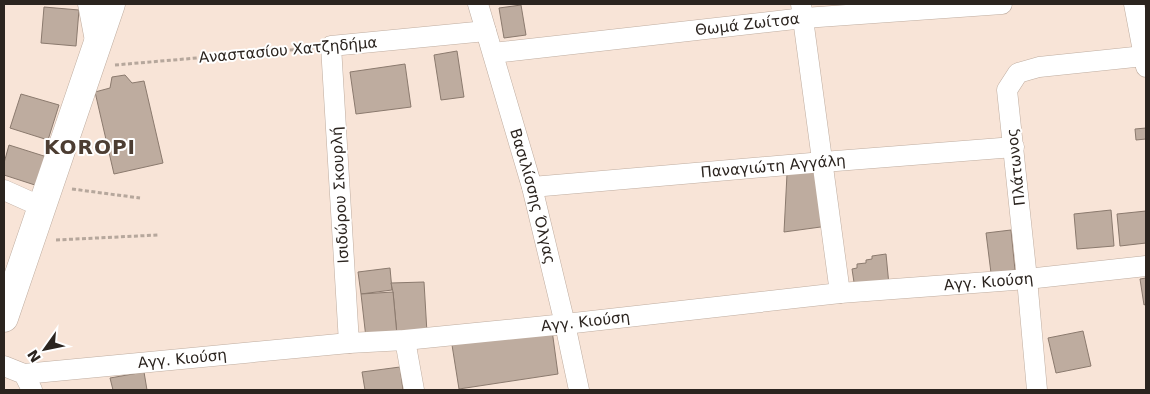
<svg xmlns="http://www.w3.org/2000/svg" width="1150" height="394" viewBox="0 0 1150 394" font-family="'DejaVu Sans',sans-serif">
  <style>
    .building { fill: #beac9f; stroke: #8b7a6e }
    .lines { fill: none; stroke-linecap: round; stroke-linejoin: round }
    .street-casing { stroke: #bfada0; stroke-width: 21 }
    .primary-casing { stroke: #bfada0; stroke-width: 29 }
    .path { stroke: #b6a79c; stroke-width: 3; stroke-dasharray: 4 2.5; stroke-linecap: butt }
    .street { stroke: #fff; stroke-width: 20 }
    .primary { stroke: #fff; stroke-width: 28 }
    .labels { text-anchor: middle; stroke-width: 4; stroke-linejoin: round; paint-order: stroke }
    .street-label { font-size: 15px; fill: #2b241f; stroke: #fff }
    .district-label { font-size: 20px; font-weight: bold; letter-spacing: 1px; fill: #4c3d32; stroke: #fff }
  </style>
  <rect width="100%" height="100%" fill="#f8e4d7"/>
  <!-- building -->
  <g class="building">
    <path d="M 521,5 L 526,35 L 504,38 L 499,8 Z"/>
    <path d="M 44,7 L 79,10 L 76,46 L 41,43 Z"/>
    <path d="M 457,51 L 464,97 L 441,100 L 434,55 Z"/>
    <path d="M 405,64 L 411,107 L 356,114 L 350,72 Z"/>
    <path d="M 125,75 L 132,83 L 144,81 L 163,163 L 114,174 L 95,92 L 110,88 L 112,77 Z"/>
    <path d="M 21,94 L 59,105 L 48,140 L 10,128 Z"/>
    <path d="M 1146,128 L 1146,139 L 1136,140 L 1135,129 Z"/>
    <path d="M 9,145 L 47,157 L 38,186 L 4,175 L 4,163 Z"/>
    <path d="M 818,171 L 828,226 L 784,232 L 787,174 Z"/>
    <path d="M 1111,210 L 1114,246 L 1077,249 L 1074,214 Z"/>
    <path d="M 1146,211 L 1146,243 L 1120,246 L 1117,214 Z"/>
    <path d="M 1011,230 L 1015,270 L 991,273 L 986,233 Z"/>
    <path d="M 886,254 L 889,285 L 855,289 L 852,269 L 857,268 L 857,264 L 866,263 L 866,260 L 872,259 L 872,256 Z"/>
    <path d="M 390,268 L 392,290 L 361,294 L 358,272 Z"/>
    <path d="M 1146,278 L 1146,304 L 1144,305 L 1140,279 Z"/>
    <path d="M 424,282 L 427,333 L 397,335 L 393,292 L 391,283 Z"/>
    <path d="M 393,292 L 397,335 L 366,338 L 361,294 Z"/>
    <path d="M 552,330 L 558,374 L 459,389 L 452,345 Z"/>
    <path d="M 1083,331 L 1091,366 L 1056,373 L 1048,338 Z"/>
    <path d="M 400,367 L 403,390 L 365,390 L 362,372 Z"/>
    <path d="M 144,372 L 147,390 L 113,390 L 110,378 Z"/>
  </g>
  <g class="lines">
    <defs>
      <g id="street">
        <path d="M 88,4 L 96,46"/>
        <path id="s1" d="M 478,4 L 532,187 L 565,324 L 579,390"/>
        <path d="M 801,4 L 840,293"/>
        <path d="M 1134,4 L 1146,67"/>
        <path id="s2" d="M 493,53 L 804,18 L 1002,4"/>
        <path id="s3" d="M 532,187 L 823,162 L 1014,147"/>
        <path d="M 4,190 L 42,207"/>
        <path d="M 405,340 L 414,390"/>
        <path d="M 349,343 L 331,46 L 486,31"/>
        <path d="M 4,366 L 24,374 L 32,390"/>
        <path id="s4" d="M 24,374 L 349,343 L 405,340 L 565,324 L 840,293 L 1027,279 L 1146,266"/>
        <path d="M 1037,390 L 1027,279 L 1007,90 L 1018,73 L 1039,67 L 1144,56"/>
      </g>
      <path id="primary" d="M 4,318 L 111,4"/>
    </defs>
    <!-- street casing -->
    <use href="#street" class="street-casing"/>
    <!-- primary casing -->
    <use href="#primary" class="primary-casing"/>
    <!-- path -->
    <g class="path">
      <path d="M 115,65 L 313,48"/>
      <path d="M 72,189 L 140,198"/>
      <path d="M 56,240 L 158,235"/>
    </g>
    <!-- street -->
    <use href="#street" class="street"/>
    <!-- primary -->
    <use href="#primary" class="primary"/>
  </g>
  <g class="labels">
    <!-- street labels -->
    <g class="street-label">
      <text dy="5" stroke="none"><textPath href="#s2" startOffset="256">Θωμά Ζωίτσα</textPath></text>
      <text transform="translate(288 50) rotate(-5)" y="5">Αναστασίου Χατζηδήμα</text>
      <text dy="5" stroke="none"><textPath href="#s3" startOffset="242">Παναγιώτη Αγγάλη</textPath></text>
      <text transform="translate(1016 167) rotate(-96)" y="5">Πλάτωνος</text>
      <text transform="translate(340 195) rotate(-93)" y="5">Ισιδώρου Σκουρλή</text>
      <text dy="5" stroke="none"><textPath href="#s1" startOffset="200">Βασιλίσσης Όλγας</textPath></text>
      <text dy="5" stroke="none"><textPath href="#s4" startOffset="969">Αγγ. Κιούση</textPath></text>
      <text dy="5" stroke="none"><textPath href="#s4" startOffset="564">Αγγ. Κιούση</textPath></text>
      <text dy="5" stroke="none"><textPath href="#s4" startOffset="159">Αγγ. Κιούση</textPath></text>
    </g>
    <!-- district labels -->
    <g class="district-label">
      <text x="90" y="154">KOROPI</text>
    </g>
  </g>
  <!-- border -->
  <rect width="1150" height="394" fill="none" stroke="#2b241f" stroke-width="10"/>
  <!-- north arrow -->
  <g transform="translate(45 349) rotate(237)" stroke="#ffffff" stroke-width="4" paint-order="stroke">
  <path d="M0-4L9 19L0 12L-9 19Z" fill="#2b241f"/>
  <text y="-8" font-size="14" font-weight="bold" text-anchor="middle" fill="#2b241f">N</text>
  </g>
</svg>
